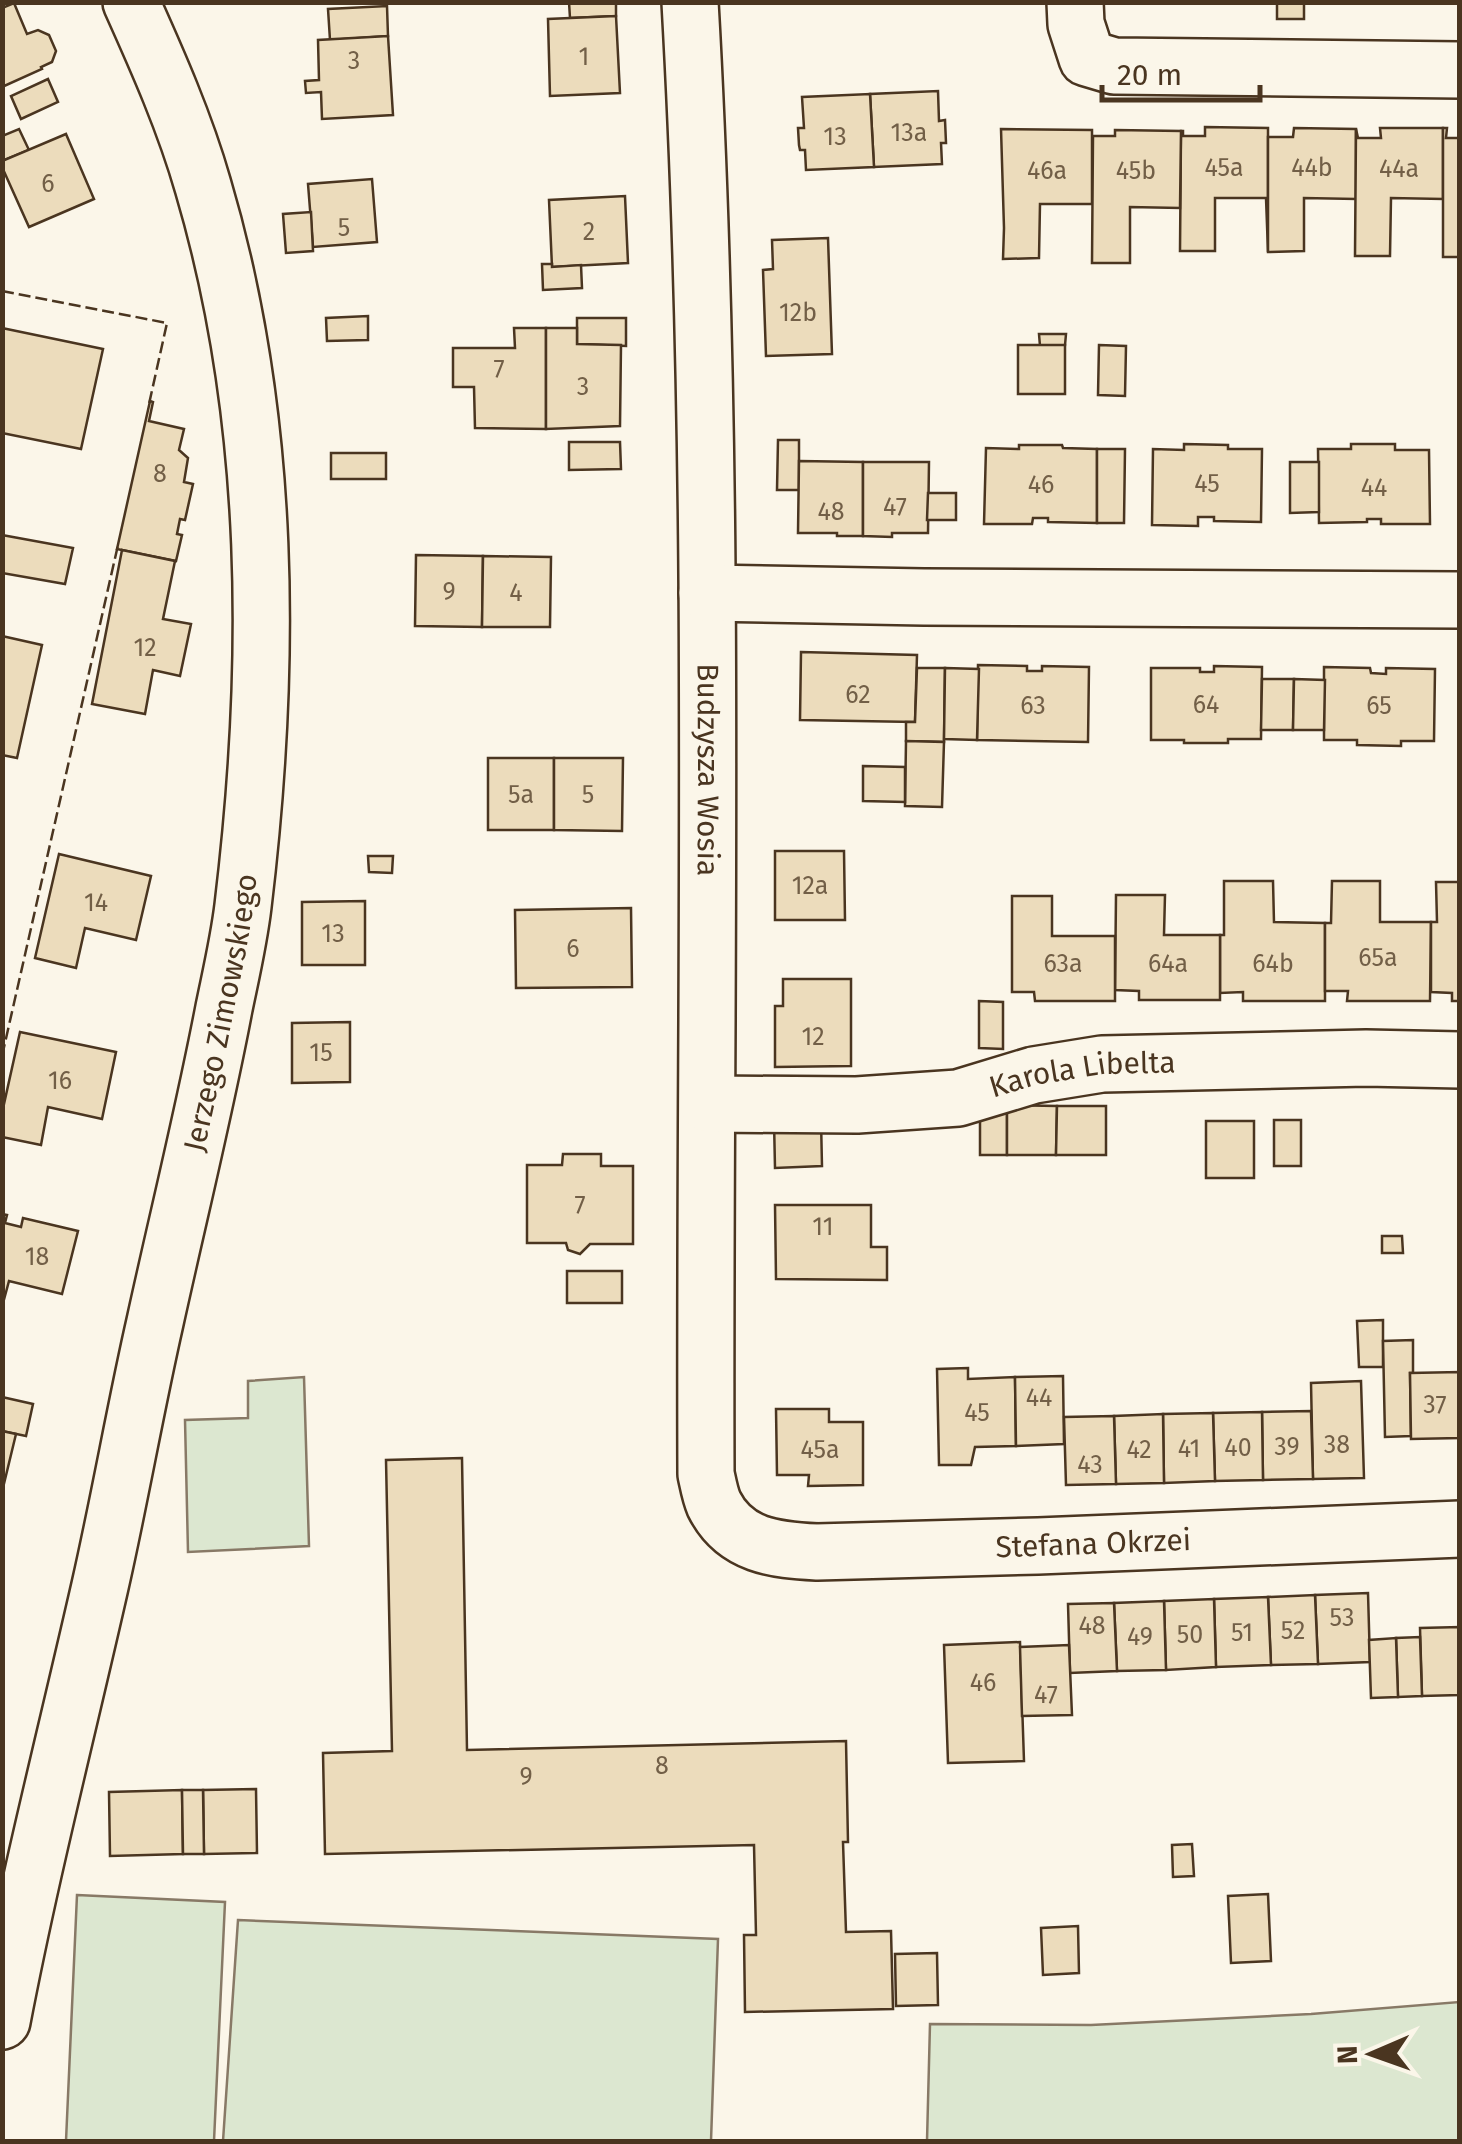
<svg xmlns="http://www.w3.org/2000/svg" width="1462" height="2144" viewBox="0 0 1462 2144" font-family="'Fira Sans',sans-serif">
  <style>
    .green { fill: #dce7d0; stroke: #887966; stroke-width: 2.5 }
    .building { fill: #ecdcbc; stroke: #4a3520; stroke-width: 2.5 }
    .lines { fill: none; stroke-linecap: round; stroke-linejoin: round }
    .minor-casing { stroke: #4a3520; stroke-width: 60 }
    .minor { stroke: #fbf6e9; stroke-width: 55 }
    .fence { stroke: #4a3520; stroke-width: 2.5; stroke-dasharray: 12 5; stroke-linecap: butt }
    .labels { text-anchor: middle; stroke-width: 8; stroke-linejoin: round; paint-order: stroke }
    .number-label { font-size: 25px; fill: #725f47 }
    .street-label { font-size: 30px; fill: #4a3520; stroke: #fbf6e9 }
  </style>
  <rect width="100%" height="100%" fill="#fbf6e9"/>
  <!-- green -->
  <g class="green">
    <path d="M 304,1377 L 309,1546 L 188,1552 L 185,1420 L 248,1418 L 248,1381 Z"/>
    <path d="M 77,1895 L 225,1902 L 214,2141 L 66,2141 Z"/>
    <path d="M 238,1920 L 718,1939 L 711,2141 L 223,2141 Z"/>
    <path d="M 1459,2002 L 1459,2141 L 927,2141 L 930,2024 L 1091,2025 L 1311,2014 Z"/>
  </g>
  <!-- building -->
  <g class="building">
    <path d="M 569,2 L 616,2 L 616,16 L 570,18 Z"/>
    <rect x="1277" y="2" width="27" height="17"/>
    <path d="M 14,3 L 27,34 L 38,30 L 49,35 L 56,51 L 52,62 L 41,67 L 42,69 L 2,87 L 2,8 Z"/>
    <path d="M 387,6 L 388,36 L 330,40 L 328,9 Z"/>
    <path d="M 616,16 L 620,93 L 550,96 L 548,19 Z"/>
    <path d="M 388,36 L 393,115 L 322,119 L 321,92 L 306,93 L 305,81 L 319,80 L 318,40 Z"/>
    <path d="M 48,79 L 58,102 L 21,119 L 11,96 Z"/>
    <path d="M 938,91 L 939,121 L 945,120 L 946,143 L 941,143 L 942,164 L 874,167 L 870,94 Z"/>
    <path d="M 870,94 L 874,167 L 806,170 L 805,150 L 800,150 L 799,145 L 798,128 L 804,128 L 802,97 Z"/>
    <path d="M 1205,127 L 1268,128 L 1268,252 L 1266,198 L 1215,198 L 1215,251 L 1180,251 L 1181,131 L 1183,131 L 1183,136 L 1205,136 Z"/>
    <path d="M 1294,128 L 1356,129 L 1356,199 L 1304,198 L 1304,251 L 1268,252 L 1268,137 L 1293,137 Z"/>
    <path d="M 1380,128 L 1443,128 L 1443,199 L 1391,198 L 1390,256 L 1355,256 L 1356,129 L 1358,138 L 1381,138 Z"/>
    <path d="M 1443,128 L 1447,128 L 1446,138 L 1460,138 L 1460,257 L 1443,257 Z"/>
    <path d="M 19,129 L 29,150 L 2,161 L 2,136 Z"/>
    <path d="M 1001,129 L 1092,130 L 1092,204 L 1040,204 L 1039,258 L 1003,259 L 1004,228 Z"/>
    <path d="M 1115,130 L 1181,131 L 1180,208 L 1130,207 L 1130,263 L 1092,263 L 1093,136 L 1115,136 Z"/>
    <path d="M 66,134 L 94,199 L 29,227 L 2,167 L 2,161 Z"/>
    <path d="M 372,179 L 377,242 L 313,247 L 308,184 Z"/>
    <path d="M 625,196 L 628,263 L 552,267 L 549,200 Z"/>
    <path d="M 311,212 L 313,251 L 286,253 L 283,214 Z"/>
    <path d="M 828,238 L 832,354 L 766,356 L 763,270 L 773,269 L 772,240 Z"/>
    <path d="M 542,264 L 552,264 L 552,267 L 581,265 L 582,288 L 543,290 Z"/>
    <path d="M 368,316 L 368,340 L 327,341 L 326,318 Z"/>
    <path d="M 577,318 L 626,318 L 626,346 L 577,344 Z"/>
    <path d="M 2,328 L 103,349 L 81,449 L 2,433 Z"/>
    <path d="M 514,328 L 546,328 L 546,429 L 475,428 L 474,387 L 453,387 L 453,348 L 515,348 Z"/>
    <path d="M 546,328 L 577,328 L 577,344 L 621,345 L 620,426 L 546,429 Z"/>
    <path d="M 1039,334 L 1066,334 L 1065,345 L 1040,346 Z"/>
    <rect x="1018" y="345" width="47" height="49"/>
    <path d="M 1099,345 L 1126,346 L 1125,396 L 1098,395 Z"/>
    <path d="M 150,401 L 153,402 L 149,421 L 184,429 L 179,450 L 188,458 L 184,482 L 193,484 L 185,520 L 180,519 L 177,534 L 182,535 L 176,561 L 117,549 Z"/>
    <path d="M 778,440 L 799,440 L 799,490 L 777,490 Z"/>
    <path d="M 569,442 L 620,442 L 621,469 L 569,470 Z"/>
    <path d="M 1184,444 L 1228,445 L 1228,449 L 1262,449 L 1261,522 L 1214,521 L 1214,517 L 1198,517 L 1198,526 L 1152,525 L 1153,449 L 1184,450 Z"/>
    <path d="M 1351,444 L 1395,444 L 1395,450 L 1429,450 L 1430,524 L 1381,524 L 1381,519 L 1367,519 L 1367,522 L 1319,523 L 1318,449 L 1351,449 Z"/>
    <path d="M 1019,445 L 1062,445 L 1063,448 L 1097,449 L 1097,523 L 1048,522 L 1048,518 L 1033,518 L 1032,524 L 984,524 L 986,448 L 1019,449 Z"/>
    <path d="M 1097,449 L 1125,449 L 1124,523 L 1097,523 Z"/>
    <rect x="331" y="453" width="55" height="26"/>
    <path d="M 799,461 L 863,462 L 863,536 L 837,536 L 837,533 L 798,533 Z"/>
    <path d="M 863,462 L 929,462 L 928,533 L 892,533 L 892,537 L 863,536 Z"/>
    <path d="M 1290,462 L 1319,462 L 1319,512 L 1290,513 Z"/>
    <path d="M 928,493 L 956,493 L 956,520 L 927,520 Z"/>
    <path d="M 2,535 L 73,548 L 65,584 L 2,573 Z"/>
    <path d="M 122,550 L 175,561 L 163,619 L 191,624 L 180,676 L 153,670 L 145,714 L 92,704 Z"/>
    <path d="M 416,555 L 483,556 L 482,627 L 415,626 Z"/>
    <path d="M 483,556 L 551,557 L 550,627 L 482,627 Z"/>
    <path d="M 2,636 L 42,645 L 17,758 L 2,755 Z"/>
    <path d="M 801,652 L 917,655 L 915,722 L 800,720 Z"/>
    <path d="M 978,665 L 1027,666 L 1027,671 L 1042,671 L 1042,666 L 1089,667 L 1088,742 L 977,740 Z"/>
    <path d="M 1214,666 L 1262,667 L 1261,739 L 1228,739 L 1228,743 L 1184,743 L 1184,740 L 1151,740 L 1151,668 L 1200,668 L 1200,672 L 1214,672 Z"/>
    <path d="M 1324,667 L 1370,668 L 1371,673 L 1386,674 L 1386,668 L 1435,669 L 1434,741 L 1401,741 L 1401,746 L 1357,745 L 1357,740 L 1324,740 Z"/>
    <path d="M 917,668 L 945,668 L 944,742 L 906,741 L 906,722 L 915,722 Z"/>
    <path d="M 945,668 L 979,669 L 977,740 L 944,739 Z"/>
    <path d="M 1262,679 L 1294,679 L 1293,730 L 1261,730 Z"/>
    <path d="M 1294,679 L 1325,680 L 1324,730 L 1293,730 Z"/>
    <path d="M 906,741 L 944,742 L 942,807 L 905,806 Z"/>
    <rect x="488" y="758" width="66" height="72"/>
    <path d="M 554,758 L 623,758 L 622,831 L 554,830 Z"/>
    <path d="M 863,766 L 905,767 L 905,802 L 863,801 Z"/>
    <path d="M 775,851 L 844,851 L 845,920 L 775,920 Z"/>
    <path d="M 59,854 L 151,876 L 136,940 L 85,928 L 76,968 L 35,958 Z"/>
    <path d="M 368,856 L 393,856 L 392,873 L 369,872 Z"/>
    <path d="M 1224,881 L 1273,881 L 1274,922 L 1325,923 L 1325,1001 L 1243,1001 L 1243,992 L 1220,993 L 1220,935 L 1224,935 Z"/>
    <path d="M 1332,881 L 1380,881 L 1380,922 L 1431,922 L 1430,1001 L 1347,1001 L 1348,991 L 1325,991 L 1325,923 L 1331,923 Z"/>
    <path d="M 1436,882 L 1460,882 L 1460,1001 L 1452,1001 L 1452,993 L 1431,992 L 1431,922 L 1437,922 Z"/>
    <path d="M 1116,895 L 1165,895 L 1164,935 L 1220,935 L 1220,1000 L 1139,1000 L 1139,991 L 1115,990 Z"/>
    <path d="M 1012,896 L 1052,896 L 1052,936 L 1115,936 L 1115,1001 L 1035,1001 L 1034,992 L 1012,992 Z"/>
    <path d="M 365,901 L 365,965 L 302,965 L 302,902 Z"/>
    <path d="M 631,908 L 632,987 L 516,988 L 515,910 Z"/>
    <path d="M 783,979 L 851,979 L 851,1066 L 775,1067 L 775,1006 L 783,1006 Z"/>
    <path d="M 979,1001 L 1003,1002 L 1003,1049 L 979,1048 Z"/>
    <path d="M 350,1022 L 350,1082 L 292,1083 L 292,1023 Z"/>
    <path d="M 20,1032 L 116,1052 L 102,1119 L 48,1107 L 41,1145 L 2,1137 L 2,1113 Z"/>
    <rect x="980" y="1105" width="27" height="50"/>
    <path d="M 1007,1105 L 1057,1106 L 1056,1155 L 1007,1155 Z"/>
    <path d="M 1057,1106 L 1106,1106 L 1106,1155 L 1056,1155 Z"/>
    <path d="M 821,1120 L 822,1166 L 775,1168 L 774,1121 Z"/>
    <rect x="1274" y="1120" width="27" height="46"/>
    <rect x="1206" y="1121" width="48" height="57"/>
    <path d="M 563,1154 L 601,1154 L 601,1166 L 633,1166 L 633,1244 L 590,1244 L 580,1254 L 568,1250 L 566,1243 L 527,1243 L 527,1165 L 562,1165 Z"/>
    <path d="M 775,1205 L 871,1205 L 871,1247 L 887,1247 L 887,1280 L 776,1279 Z"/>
    <path d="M 2,1214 L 7,1215 L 5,1223 L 21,1227 L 23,1218 L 78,1231 L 62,1294 L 9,1281 L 2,1307 Z"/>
    <path d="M 1382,1236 L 1402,1236 L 1403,1253 L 1382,1253 Z"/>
    <rect x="567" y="1271" width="55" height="32"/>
    <path d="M 1383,1320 L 1383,1367 L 1359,1367 L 1357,1321 Z"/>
    <path d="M 1413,1340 L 1413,1373 L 1410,1373 L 1411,1436 L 1385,1437 L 1383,1341 Z"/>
    <path d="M 968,1368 L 968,1379 L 1015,1377 L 1016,1446 L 975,1447 L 971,1465 L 939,1465 L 937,1369 Z"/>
    <path d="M 1460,1372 L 1460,1438 L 1411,1439 L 1410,1373 Z"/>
    <path d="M 1063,1376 L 1064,1444 L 1016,1446 L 1015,1377 Z"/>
    <path d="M 1361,1381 L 1364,1478 L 1313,1479 L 1311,1383 Z"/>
    <path d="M 2,1397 L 33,1404 L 26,1436 L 2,1431 Z"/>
    <path d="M 776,1409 L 829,1409 L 829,1422 L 863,1422 L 863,1485 L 808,1486 L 809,1475 L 777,1475 Z"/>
    <path d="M 1311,1411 L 1313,1479 L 1263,1480 L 1262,1412 Z"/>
    <path d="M 1262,1412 L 1263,1480 L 1215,1481 L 1213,1413 Z"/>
    <path d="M 1213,1413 L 1215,1481 L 1164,1483 L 1163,1414 Z"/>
    <path d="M 1163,1414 L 1164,1483 L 1116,1484 L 1114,1416 Z"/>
    <path d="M 1114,1416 L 1116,1484 L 1066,1485 L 1064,1417 Z"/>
    <path d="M 2,1431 L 16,1434 L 2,1492 Z"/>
    <path d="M 462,1458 L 467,1750 L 846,1741 L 848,1842 L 843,1842 L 846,1932 L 891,1931 L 893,2009 L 745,2012 L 744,1935 L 756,1935 L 754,1845 L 325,1854 L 323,1753 L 392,1751 L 386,1460 Z"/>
    <path d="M 1368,1593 L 1370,1662 L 1318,1664 L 1315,1595 Z"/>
    <path d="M 1315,1595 L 1318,1664 L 1271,1665 L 1268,1597 Z"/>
    <path d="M 1268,1597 L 1271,1665 L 1216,1667 L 1214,1599 Z"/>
    <path d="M 1214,1599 L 1216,1667 L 1166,1670 L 1164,1601 Z"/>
    <path d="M 1164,1601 L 1166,1670 L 1117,1671 L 1114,1603 Z"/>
    <path d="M 1114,1603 L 1117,1671 L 1070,1673 L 1068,1604 Z"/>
    <path d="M 1460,1627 L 1460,1695 L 1422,1696 L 1420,1628 Z"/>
    <path d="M 1420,1637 L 1422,1696 L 1398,1697 L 1396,1638 Z"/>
    <path d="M 1396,1638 L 1398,1697 L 1371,1698 L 1369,1640 Z"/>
    <path d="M 1020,1642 L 1024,1761 L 948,1763 L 944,1645 Z"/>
    <path d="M 1069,1645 L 1072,1715 L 1022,1716 L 1020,1647 Z"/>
    <path d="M 256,1789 L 257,1853 L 204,1854 L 203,1790 Z"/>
    <path d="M 182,1790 L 183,1854 L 110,1856 L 109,1792 Z"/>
    <path d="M 182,1790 L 203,1790 L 204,1854 L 183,1854 Z"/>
    <path d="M 1192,1844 L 1194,1876 L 1173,1877 L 1172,1845 Z"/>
    <path d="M 1268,1894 L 1271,1961 L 1231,1963 L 1228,1896 Z"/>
    <path d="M 1078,1926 L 1079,1973 L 1043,1975 L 1041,1928 Z"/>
    <path d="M 937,1953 L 938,2005 L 896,2006 L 895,1954 Z"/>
  </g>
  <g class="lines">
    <defs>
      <g id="minor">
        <path id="s1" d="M 690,2 C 718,493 704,983 706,1474 C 708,1483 710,1495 714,1504 C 735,1546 775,1550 817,1552 L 1038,1546 L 1460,1529"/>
        <path d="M 1075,2 L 1076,24 L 1087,58 L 1114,66 L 1460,70"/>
        <path d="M 707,593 L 924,597 L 1460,600"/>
        <path id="s2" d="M 708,1104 L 857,1105 L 958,1098 L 1034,1075 L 1102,1064 L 1366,1058 L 1460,1060"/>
        <path id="s3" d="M 2,2021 C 30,1875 67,1731 100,1586 C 120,1498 135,1410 155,1322 C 178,1217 204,1113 224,1008 C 231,974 239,940 243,906 C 272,666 272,419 203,186 C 185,123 158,62 131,2"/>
      </g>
    </defs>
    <!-- minor casing -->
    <use href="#minor" class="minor-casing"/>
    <!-- minor -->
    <use href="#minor" class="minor"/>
    <!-- fence -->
    <g class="fence">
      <path d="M 2,291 L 167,323 L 149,404"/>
      <path d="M 2,1056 L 118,545"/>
    </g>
  </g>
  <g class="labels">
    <!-- number labels -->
    <g class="number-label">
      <text x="584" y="65">1</text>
      <text x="354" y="69">3</text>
      <text x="909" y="141">13a</text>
      <text x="835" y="145">13</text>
      <text x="1224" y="176">45a</text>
      <text x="1312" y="176">44b</text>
      <text x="1399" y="177">44a</text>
      <text x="1047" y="179">46a</text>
      <text x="1136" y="179">45b</text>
      <text x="48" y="192">6</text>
      <text x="344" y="236">5</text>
      <text x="589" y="240">2</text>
      <text x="798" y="321">12b</text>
      <text x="499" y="377">7</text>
      <text x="583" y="395">3</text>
      <text x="160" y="482">8</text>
      <text x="1207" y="492">45</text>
      <text x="1041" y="493">46</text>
      <text x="1374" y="496">44</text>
      <text x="895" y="515">47</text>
      <text x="831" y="520">48</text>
      <text x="449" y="600">9</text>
      <text x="516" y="601">4</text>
      <text x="145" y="656">12</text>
      <text x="858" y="703">62</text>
      <text x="1206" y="713">64</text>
      <text x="1033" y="714">63</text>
      <text x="1379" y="714">65</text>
      <text x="521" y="803">5a</text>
      <text x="588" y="803">5</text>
      <text x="810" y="894">12a</text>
      <text x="96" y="911">14</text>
      <text x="333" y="942">13</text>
      <text x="573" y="957">6</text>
      <text x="1378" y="966">65a</text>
      <text x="1063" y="972">63a</text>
      <text x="1168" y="972">64a</text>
      <text x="1273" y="972">64b</text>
      <text x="813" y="1045">12</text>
      <text x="321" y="1061">15</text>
      <text x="60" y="1089">16</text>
      <text x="580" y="1213">7</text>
      <text x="823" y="1235">11</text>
      <text x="37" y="1265">18</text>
      <text x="1039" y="1406">44</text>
      <text x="1435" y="1413">37</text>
      <text x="977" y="1421">45</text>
      <text x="1337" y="1453">38</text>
      <text x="1287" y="1455">39</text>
      <text x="1238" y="1456">40</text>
      <text x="1189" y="1457">41</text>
      <text x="820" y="1458">45a</text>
      <text x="1139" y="1458">42</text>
      <text x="1090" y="1473">43</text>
      <text x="1342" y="1626">53</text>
      <text x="1092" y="1634">48</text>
      <text x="1293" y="1639">52</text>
      <text x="1242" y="1641">51</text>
      <text x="1190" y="1643">50</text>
      <text x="1140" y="1645">49</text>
      <text x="983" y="1691">46</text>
      <text x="1046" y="1703">47</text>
      <text x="662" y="1774">8</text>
      <text x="526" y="1785">9</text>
    </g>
    <!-- street labels -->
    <g class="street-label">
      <text dy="10" stroke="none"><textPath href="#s1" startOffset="768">Budzysza Wosia</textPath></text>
      <text dy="10" stroke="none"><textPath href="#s3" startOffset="1032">Jerzego Zimowskiego</textPath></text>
      <text dy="10" stroke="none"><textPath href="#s2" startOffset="378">Karola Libelta</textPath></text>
      <text dy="10" stroke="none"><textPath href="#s1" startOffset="1900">Stefana Okrzei</textPath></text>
    </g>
  </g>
  <!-- border -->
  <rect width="1462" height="2144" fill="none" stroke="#4a3520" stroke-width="10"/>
  <!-- north arrow -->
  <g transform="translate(1372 2054) rotate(268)" stroke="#fbf6e9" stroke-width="8" paint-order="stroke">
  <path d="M0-8L18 38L0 25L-18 38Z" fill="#4a3520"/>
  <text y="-15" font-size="28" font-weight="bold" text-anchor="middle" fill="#4a3520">N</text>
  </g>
  <!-- scale -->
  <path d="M1102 85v15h158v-15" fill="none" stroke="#4a3520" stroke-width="5"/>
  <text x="1117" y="85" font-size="30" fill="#4a3520" stroke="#fbf6e9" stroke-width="8" paint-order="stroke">20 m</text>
</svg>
